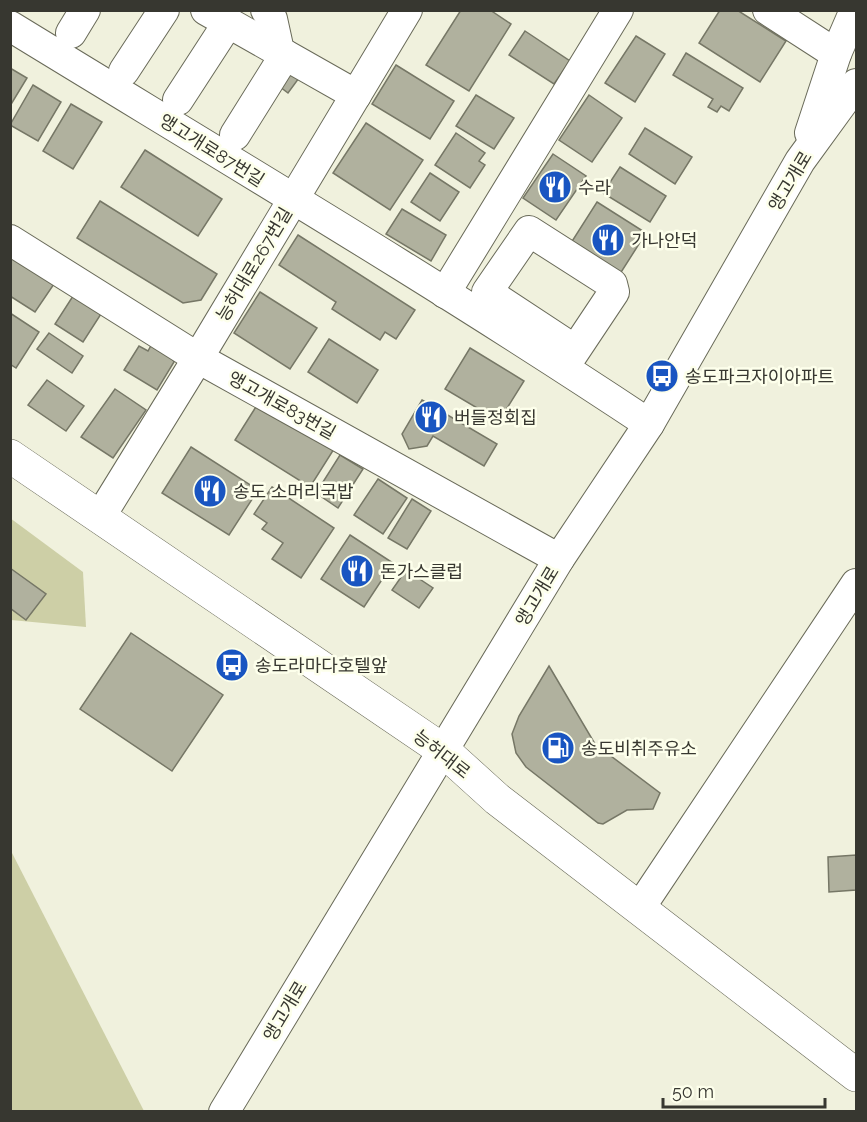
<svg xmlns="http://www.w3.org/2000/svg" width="867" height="1122" viewBox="0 0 867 1122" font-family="Raleway,'Noto Sans KR',sans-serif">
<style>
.green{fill:#cdcfa6}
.building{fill:#b0b19e;stroke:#767766;stroke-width:1.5}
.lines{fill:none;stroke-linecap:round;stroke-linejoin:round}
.minor-casing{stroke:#696a59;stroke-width:32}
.major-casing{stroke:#696a59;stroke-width:34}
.minor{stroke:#fff;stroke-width:30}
.major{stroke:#fff;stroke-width:33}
.labels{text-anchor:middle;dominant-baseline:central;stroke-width:5;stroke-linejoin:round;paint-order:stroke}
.street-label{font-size:18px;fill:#373730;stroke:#fdffeb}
.poi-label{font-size:18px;fill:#373730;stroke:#fdffeb;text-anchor:start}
</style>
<rect width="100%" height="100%" fill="#f0f1dd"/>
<!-- green -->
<g class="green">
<path d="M10,518L83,572L86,627L11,620Z"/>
<path d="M10,851H11L144,1111H11Z"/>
</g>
<!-- building -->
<g class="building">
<path d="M461,10H490L511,24L469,91L426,65Z"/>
<path d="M720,10H737L786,41L760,82L699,43Z"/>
<path d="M525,31L570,61L554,84L509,55Z"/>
<path d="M636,36L665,54L635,102L605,83Z"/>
<path d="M686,53L743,88L729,111L721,106L717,112L708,107L713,99L673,75Z"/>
<path d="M396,65L454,101L430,139L372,104Z"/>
<path d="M10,68L27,78L10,106Z"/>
<path d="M286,69L299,78L288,93L275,83Z"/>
<path d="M33,85L61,102L38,141L10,125Z"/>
<path d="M476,95L514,118L494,149L456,126Z"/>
<path d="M589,95L622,118L592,162L559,140Z"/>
<path d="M71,104L102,122L73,169L43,151Z"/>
<path d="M366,123L423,160L390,210L333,173Z"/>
<path d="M645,128L692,157L675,184L629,154Z"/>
<path d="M456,133L485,153L479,161L485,165L470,188L435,165Z"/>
<path d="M145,150L222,199L198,236L121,187Z"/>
<path d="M553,154L586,176L556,220L523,198Z"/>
<path d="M620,167L666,196L650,222L603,193Z"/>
<path d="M430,173L459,192L440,221L411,202Z"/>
<path d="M100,201L217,274L201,300L183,303L77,238Z"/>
<path d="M597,202L646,233L618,277L569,246Z"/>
<path d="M402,209L446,235L431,261L386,234Z"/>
<path d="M298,235L415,310L396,339L385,332L380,340L332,309L336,302L279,265Z"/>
<path d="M10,255L54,284L35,312L10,296Z"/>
<path d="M260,292L317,328L290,369L234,333Z"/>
<path d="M73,296L101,314L83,342L55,324Z"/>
<path d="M10,313L39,332L16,368L10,364Z"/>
<path d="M49,333L83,356L72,373L37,349Z"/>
<path d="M155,338L167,346L174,362L157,390L124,370L139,346L148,351Z"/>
<path d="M329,339L378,370L357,403L308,372Z"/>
<path d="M470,348L524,381L499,421L445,389Z"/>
<path d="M47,380L84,406L66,431L28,405Z"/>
<path d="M115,389L146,410L113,458L81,437Z"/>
<path d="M422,400L497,444L484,466L433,436L427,446L409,449L402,434Z"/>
<path d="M259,402L334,449L310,487L235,440Z"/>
<path d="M191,447L258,490L229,535L162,493Z"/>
<path d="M340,455L363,469L338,508L316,493Z"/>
<path d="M378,479L407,498L383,534L354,515Z"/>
<path d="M272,487L334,528L301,578L272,559L283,543L262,529L267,523L254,514Z"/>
<path d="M412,499L431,511L407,549L388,538Z"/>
<path d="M350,535L393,563L364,607L321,579Z"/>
<path d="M10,568L46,594L26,620L10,608Z"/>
<path d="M406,570L433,588L419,608L392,590Z"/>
<path d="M131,633L223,695L172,771L80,709Z"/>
<path d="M549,666L595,744L660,793L653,809L627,810L603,824L598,823L526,767L516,753L512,734L519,716Z"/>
<path d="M856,855V890L829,892L828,857Z"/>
</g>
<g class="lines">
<defs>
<g id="minor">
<path d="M206,10L356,95"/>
<path d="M266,10L272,19L279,51"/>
<path d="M768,10L836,54"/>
<path d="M10,26C224,157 440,285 649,424"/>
<path d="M71,33L85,10"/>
<path d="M124,71L164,10"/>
<path d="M178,100L228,23"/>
<path d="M810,133L836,54L855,10"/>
<path d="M235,135L285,55"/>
<path d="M10,240L198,358L559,559"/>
<path d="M445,293L618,10"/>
<path d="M564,367L614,292L612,284L529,231L487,292L575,350"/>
<path d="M100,517L198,358L407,10"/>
<path d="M639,909L856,584"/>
<path d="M224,1112L559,559L649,424L800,161L856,84"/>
</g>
<path id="major" d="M10,456L444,751L497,799L856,1075"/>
</defs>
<!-- minor casing -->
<use href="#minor" class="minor-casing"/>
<!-- major casing -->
<use href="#major" class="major-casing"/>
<!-- minor -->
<use href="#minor" class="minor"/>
<!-- major -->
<use href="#major" class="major"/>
</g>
<!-- icons -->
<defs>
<symbol id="restaurant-disc" viewBox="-11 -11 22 22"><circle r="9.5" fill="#1955c1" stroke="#fdffeb"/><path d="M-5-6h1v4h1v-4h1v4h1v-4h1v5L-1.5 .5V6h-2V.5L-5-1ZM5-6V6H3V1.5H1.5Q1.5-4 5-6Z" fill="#fff"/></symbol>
<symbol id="bus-disc" viewBox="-11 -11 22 22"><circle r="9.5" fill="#1955c1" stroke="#fdffeb"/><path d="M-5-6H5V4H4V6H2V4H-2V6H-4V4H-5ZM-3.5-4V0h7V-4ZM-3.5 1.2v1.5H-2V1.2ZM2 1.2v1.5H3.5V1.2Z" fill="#fff"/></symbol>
<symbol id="fuel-disc" viewBox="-11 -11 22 22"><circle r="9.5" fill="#1955c1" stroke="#fdffeb"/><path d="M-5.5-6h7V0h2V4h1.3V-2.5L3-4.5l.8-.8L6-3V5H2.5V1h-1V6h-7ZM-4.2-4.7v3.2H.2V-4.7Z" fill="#fff"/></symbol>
</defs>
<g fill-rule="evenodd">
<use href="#restaurant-disc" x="536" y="168" width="38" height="38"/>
<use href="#restaurant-disc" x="589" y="221" width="38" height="38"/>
<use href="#bus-disc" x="643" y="357" width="38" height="38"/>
<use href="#restaurant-disc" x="412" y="398" width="38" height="38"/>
<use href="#restaurant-disc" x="191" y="472" width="38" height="38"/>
<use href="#restaurant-disc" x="338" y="552" width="38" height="38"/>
<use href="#bus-disc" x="213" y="646" width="38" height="38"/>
<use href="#fuel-disc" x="539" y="729" width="38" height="38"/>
</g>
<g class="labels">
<!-- street labels -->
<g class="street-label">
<text transform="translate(212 150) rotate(32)">앵고개로87번길</text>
<text transform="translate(790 181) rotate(-59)">앵고개로</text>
<text transform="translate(254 264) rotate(-59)">능허대로267번길</text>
<text transform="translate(282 405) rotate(29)">앵고개로83번길</text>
<text transform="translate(537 596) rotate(-59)">앵고개로</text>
<text transform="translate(442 754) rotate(38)">능허대로</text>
<text transform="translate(285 1011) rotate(-59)">앵고개로</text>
</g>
<!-- poi labels -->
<g class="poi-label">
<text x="578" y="187">수라</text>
<text x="631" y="240">가나안덕</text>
<text x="685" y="376">송도파크자이아파트</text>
<text x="454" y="417">버들정회집</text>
<text x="233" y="491">송도 소머리국밥</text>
<text x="380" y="571">돈가스클럽</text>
<text x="255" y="665">송도라마다호텔앞</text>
<text x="581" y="748">송도비취주유소</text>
</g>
</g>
<!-- border -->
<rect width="867" height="1122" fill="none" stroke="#373730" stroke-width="24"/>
<!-- scale -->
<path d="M663 1098v9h162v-9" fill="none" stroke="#373730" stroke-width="3"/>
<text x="672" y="1098" font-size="18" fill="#373730" stroke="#fdffeb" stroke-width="4.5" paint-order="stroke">50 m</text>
</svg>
